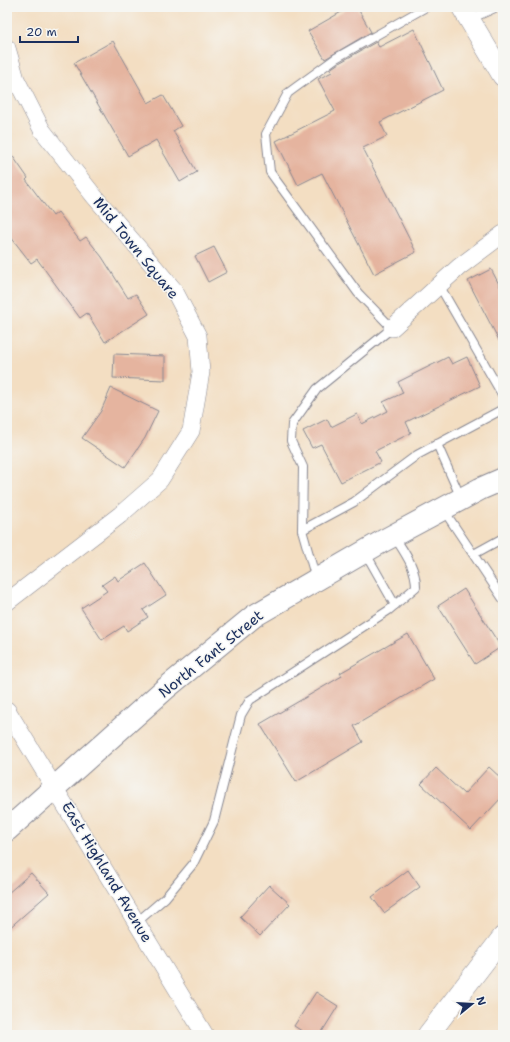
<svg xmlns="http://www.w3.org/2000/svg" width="510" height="1042" viewBox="0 0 510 1042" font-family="'Shantell Sans',sans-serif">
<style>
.building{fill:#e5b49f}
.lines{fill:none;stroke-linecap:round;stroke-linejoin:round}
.service-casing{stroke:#878690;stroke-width:10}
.minor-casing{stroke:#878690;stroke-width:18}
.tertiary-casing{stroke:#878690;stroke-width:22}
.secondary-casing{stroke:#878690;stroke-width:24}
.service{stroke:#fff;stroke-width:8}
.minor{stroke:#fff;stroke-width:17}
.tertiary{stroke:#fff;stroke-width:21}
.secondary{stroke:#fff;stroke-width:22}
.labels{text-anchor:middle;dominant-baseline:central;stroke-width:3;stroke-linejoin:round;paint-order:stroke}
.street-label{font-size:15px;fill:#1b2f5e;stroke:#f6f6f2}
</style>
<rect width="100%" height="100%" fill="#f6f6f2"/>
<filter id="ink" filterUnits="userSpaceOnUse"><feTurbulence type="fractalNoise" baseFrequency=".025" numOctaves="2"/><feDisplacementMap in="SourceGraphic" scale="8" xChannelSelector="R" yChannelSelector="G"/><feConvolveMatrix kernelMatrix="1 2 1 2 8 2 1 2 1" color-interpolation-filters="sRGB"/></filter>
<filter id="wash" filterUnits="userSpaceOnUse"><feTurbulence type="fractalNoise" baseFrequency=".012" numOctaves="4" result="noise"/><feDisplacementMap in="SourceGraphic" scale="16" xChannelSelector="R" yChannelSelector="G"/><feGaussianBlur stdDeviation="0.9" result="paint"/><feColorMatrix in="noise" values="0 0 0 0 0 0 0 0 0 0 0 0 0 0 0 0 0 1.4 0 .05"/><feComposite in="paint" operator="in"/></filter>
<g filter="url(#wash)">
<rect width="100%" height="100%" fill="#f3dec2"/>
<g id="blocks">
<!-- building -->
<g class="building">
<path d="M350,7H357L371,32L325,59L308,31Z"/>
<path d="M414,29L443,90L380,122L387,136L363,148L416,252L374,274L322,173L298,185L276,141L335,111L318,79L332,72L330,69L339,63L376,42L379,47Z"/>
<path d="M113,41L148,103L163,95L181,126L173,131L197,172L180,182L156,140L128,156L74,63Z"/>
<path d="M7,148L28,178L26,180L53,216L58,212L80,241L86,237L102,257L128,298L136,294L149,314L105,342L87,313L80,318L37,259L31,263L7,232Z"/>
<path d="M214,247L227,272L208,282L195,256Z"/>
<path d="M491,269L503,292V348L468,281Z"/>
<path d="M114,354L165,356V380L113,378Z"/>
<path d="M448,357L452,364L467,357L480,386L406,422L411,433L375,451L381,462L341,482L321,444L312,448L303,431L327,419L331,427L357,414L362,424L388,411L383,402L403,393L398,382Z"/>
<path d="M111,388L158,411L145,438L125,467L82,438L101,411Z"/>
<path d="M145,563L166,595L143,610L148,617L127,631L124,626L102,640L81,608L107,591L102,585L115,576L118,581Z"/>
<path d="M464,589L501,647L475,664L438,606Z"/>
<path d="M408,634L434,679L354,726L363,742L296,782L260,724L342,676L340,673Z"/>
<path d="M489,767L503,780V796L471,830L421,784L436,768L464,794Z"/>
<path d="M408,870L420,887L384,913L372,897Z"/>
<path d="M31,873L49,893L7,930V894Z"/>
<path d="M269,885L290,904L260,936L240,917Z"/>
<path d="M316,992L338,1006L320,1035H308L294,1026Z"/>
</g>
</g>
</g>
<g filter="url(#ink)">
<use href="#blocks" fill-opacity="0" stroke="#878690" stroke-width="1"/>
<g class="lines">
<defs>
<g id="service">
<path d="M426,7L336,58L288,93L266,134L270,172L358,293L392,328L317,389L292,424L291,441L303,467L302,530L354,502L417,455L503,409"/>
<path d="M470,19L497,7"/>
<path d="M439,285L503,396"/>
<path d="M437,444L461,498"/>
<path d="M443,509L503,599"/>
<path d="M302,530L316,579"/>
<path d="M365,552L395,605"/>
<path d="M474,554L503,538"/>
<path d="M137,922L165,898L193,864L214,821L241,715L250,700L389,610L416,587C416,567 404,552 394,536"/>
</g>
<g id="minor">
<path d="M7,48L16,79L42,130L94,196L174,290L198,336L201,372L191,431L160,480L120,515L7,602"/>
<path d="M392,328L459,267L503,234"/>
<path d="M7,710L205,1035"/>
</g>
<g id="tertiary">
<path d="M462,7L503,76"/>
<path d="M428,1035L503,937"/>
</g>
<path id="secondary" d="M7,830L165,689L254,616L383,541L480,489L503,479"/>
</defs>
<!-- service casing -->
<use href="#service" class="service-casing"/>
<!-- minor casing -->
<use href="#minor" class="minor-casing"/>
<!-- tertiary casing -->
<use href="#tertiary" class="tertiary-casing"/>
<!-- secondary casing -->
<use href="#secondary" class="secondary-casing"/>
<!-- service -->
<use href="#service" class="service"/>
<!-- minor -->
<use href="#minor" class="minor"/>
<!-- tertiary -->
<use href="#tertiary" class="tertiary"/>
<!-- secondary -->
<use href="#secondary" class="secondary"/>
</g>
</g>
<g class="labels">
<!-- street labels -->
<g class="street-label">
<text transform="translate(136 248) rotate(51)">Mid Town Square</text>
<text transform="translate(211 654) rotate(-39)">North Fant Street</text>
<text transform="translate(107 872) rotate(59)">East Highland Avenue</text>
</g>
</g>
<!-- margin -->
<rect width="510" height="1042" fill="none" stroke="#f6f6f2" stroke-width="24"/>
<!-- north arrow -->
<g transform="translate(472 1004) rotate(72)" stroke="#f6f6f2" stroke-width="3" paint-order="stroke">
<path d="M0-3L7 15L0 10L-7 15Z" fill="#1b2f5e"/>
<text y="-6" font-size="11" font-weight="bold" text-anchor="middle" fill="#1b2f5e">N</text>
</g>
<!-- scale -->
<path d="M20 36v6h58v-6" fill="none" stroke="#1b2f5e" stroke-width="2"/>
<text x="26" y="36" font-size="12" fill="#1b2f5e" stroke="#f6f6f2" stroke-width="3" paint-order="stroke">20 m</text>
</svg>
